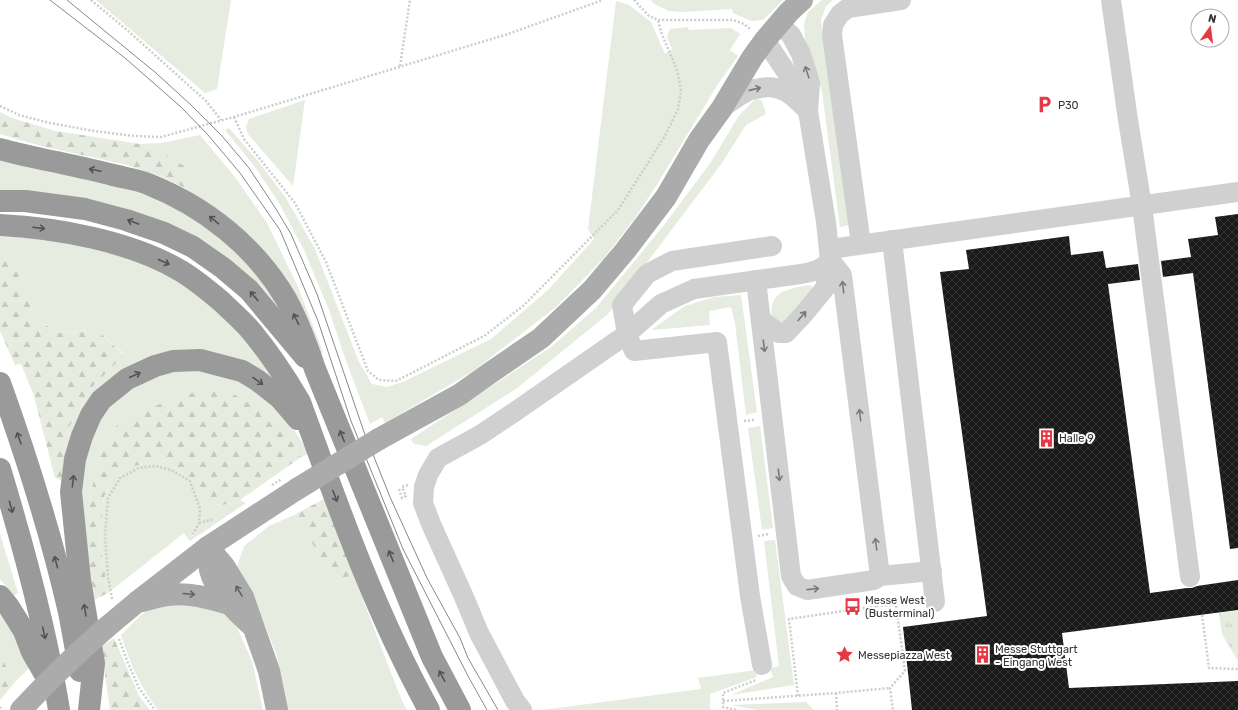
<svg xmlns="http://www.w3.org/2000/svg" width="1238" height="710" viewBox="0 0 1238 710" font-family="Rubik,sans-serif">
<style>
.grass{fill:#e6ecdf}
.forest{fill:url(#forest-firs)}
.park{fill:url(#park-tufts)}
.building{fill:url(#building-cross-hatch)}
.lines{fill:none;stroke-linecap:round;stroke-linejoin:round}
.path{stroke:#cdcdcd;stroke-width:2.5;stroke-dasharray:2 2;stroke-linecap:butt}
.minor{stroke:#d0d0d0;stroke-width:20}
.major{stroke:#ababab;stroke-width:22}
.highway{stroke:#9a9a9a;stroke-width:22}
.tram{stroke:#888;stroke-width:1}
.path-bridge{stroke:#cdcdcd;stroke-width:2.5;stroke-dasharray:2 2;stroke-linecap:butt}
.major-bridge{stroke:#ababab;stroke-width:22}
.oneway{stroke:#7a7a7a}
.oneway2{stroke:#525252}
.oneway3{stroke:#636363}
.labels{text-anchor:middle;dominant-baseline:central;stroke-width:4;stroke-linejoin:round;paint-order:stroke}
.poi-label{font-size:11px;fill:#333;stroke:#fff;text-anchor:start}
</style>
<defs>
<pattern id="forest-firs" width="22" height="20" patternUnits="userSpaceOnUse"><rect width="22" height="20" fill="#e6ecdf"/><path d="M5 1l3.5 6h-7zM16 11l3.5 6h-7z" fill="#c6cbc0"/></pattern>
<pattern id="park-tufts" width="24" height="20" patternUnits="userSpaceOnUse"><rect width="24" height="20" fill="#e6ecdf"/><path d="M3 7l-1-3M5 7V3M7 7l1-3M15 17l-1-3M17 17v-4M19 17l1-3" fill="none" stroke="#c6cbc0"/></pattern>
<pattern id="building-cross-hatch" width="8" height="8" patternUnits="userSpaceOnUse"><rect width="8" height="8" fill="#1a1a1a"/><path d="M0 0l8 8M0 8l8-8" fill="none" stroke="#333"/></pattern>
</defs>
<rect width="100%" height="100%" fill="#fff"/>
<!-- grass -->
<g class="grass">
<path d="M96,0H231L217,89L205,93Z"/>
<path d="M651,0H783L763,20L751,21L733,13L732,9L682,12L669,11L654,4Z"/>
<path d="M822,0H833L826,6L821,20L850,225L840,227L822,92L813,62L805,39L804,24L808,12Z"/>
<path d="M616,1L629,5L651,22L665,54L672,49L667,37L670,29L688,27L689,30L731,28L740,34L730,50L738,56L718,84L656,186L635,218L604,258L556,307L473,371L385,423L382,417L370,424L346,361L329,310L304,250L279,203L255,167L225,130L229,128L258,161L286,198L315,249L359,362L372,384L387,387L405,381L491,339L548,290L594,239L588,229Z"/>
<path d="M756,98L762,101L766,114L746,125L722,163L608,314L516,389L426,446L414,444L411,439L551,347L596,308L664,225L711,162L738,117Z"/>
<path d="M305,100L293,186L248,134L246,127L249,119Z"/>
<path d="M200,135L235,177L267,223L298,287L323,352L321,354L238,227L185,188L186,168L161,152L140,144L162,143Z"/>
<path d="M0,157L48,172L88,179L127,188L168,204L225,238L278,300L283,318L227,262L0,191Z"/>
<path d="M0,236L62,240L127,253L166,270L244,332L280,383L236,361L130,368L68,453L62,440L90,389L124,354L98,331L60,333L35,319L19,274L0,249Z"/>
<path d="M809,285L815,288L784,329L772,319C768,291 787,289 809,285Z"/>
<path d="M741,295L757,412L746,415L735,323L731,307L709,311L710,325L651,330L685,306L714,297Z"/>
<path d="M199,368L242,378L276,400L309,454L301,457L289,437L115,427L99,456L81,540L77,490L100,412L128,385L163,370Z"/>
<path d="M760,426L773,528L762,530L748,428Z"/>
<path d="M162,460L189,477L206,500L220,506L240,500L246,503L190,541L184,533L108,593L100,542L104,496L125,468Z"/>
<path d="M294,515L338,583L353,573L386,660L402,701L407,710H287L277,656L257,604L237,567L244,546L269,526Z"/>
<path d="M0,534L18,593L14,596L0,579Z"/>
<path d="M775,540L794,685L731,695L773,677L770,668L779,666L764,541Z"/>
<path d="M0,602L30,667L15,682L0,655Z"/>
<path d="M173,602L219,611L235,623L252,661L263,710H158C140,687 130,663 121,635L143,613Z"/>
<path d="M756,670L757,677L710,694V709L714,710H542L701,689L698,678Z"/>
<path d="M806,702L814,710H759L731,705Z"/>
</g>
<!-- forest -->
<g class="forest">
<path d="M0,112L12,118L56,131L140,144L161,152L187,168L185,188L162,177L127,165L41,146L0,134Z"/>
<path d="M0,249L19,274L35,319L60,333L98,331L124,355L90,389L62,440L68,453L63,481L55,478L34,396L21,364L15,365L0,331Z"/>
<path d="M200,390L235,395L265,413L289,437L301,457L240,500L220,506L206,500L189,477L162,460L125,468L104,496L100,542L108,593L90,602L81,540L99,456L115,427L149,408Z"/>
<path d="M324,499L353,573L338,583L294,515Z"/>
<path d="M114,638L139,696L150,710H110L101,647Z"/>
<path d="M0,655L15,682L0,700Z"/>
</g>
<!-- park -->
<path class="park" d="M1238,611V661L1222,634L1219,613Z"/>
<!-- building -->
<g class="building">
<path d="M1238,214V548L1230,549L1193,273L1163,277L1161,261L1191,257L1188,239L1218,235L1215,217Z"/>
<path d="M1069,236L1071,255L1103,251L1106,268L1138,264L1140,280L1108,284L1150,593L1187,588H1192L1197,586L1238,580V610L1062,633L1069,688L1238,681V710H912L903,627L987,616L940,272L969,269L966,250Z"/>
</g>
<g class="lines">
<!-- path -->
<g class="path">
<path d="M91,0L127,30L206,101L221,120"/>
<path d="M634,0L649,16L658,20H733L744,24L750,29"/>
<path d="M400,66L410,0"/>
<path d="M0,106L19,115L50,123L94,131L135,136L161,137L234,117L508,34L603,0"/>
<path d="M234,117L244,139L295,203L326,262L368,371L379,380L396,381L484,336L523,306L618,210L665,136L678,109L681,90L677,70L661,32L658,20"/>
<path d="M744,421L755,420"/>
<path d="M399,489L402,498L406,496L402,487L408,485"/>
<path d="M199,523L214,519"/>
<path d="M758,536L769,534"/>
<path d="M876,597L878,606L896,605L905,671L890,688L893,710"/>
<path d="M112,599L108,577L105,536L108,498L120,478L139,468L155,466L171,470L190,481L200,509L199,523L193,534"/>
<path d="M1202,615L1209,668L1238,669"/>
<path d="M119,639L128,663L139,688L155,710"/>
<path d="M836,693L837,710"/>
<path d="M798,696L789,619L878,606"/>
<path d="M723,701L836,693L890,688"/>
<path d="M0,708L1,707"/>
<path d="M736,710L723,707V693L756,680"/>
</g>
<!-- minor -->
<g class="minor">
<path d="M1111,0L1128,120L1142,206L1190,577"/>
<path d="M765,40L793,82L804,104"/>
<path d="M722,108C729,103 743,93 751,90C753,89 757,89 760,88C782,84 793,96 808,111"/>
<path d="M892,240L935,602"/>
<path d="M861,244L832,35L833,25L840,14L848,8L901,0"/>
<path d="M830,249L1238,192"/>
<path d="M756,280L791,576L797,586L807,590L874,580L880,576L842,275L830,260L826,222L808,111L810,83L801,54L791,35L779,24"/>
<path d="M761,320L779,333H786L803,315L826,287V266"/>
<path d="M880,576L932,571"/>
<path d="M762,665L750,596L717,342L634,351L627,334L622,305L647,274L672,261L772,246"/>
<path d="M522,710L515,701L479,633L464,597L431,524L423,503L424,487L428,475L438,458L480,435L516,411L627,334L661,304L694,289L801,274C812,272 823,270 830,260"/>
</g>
<!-- major -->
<g class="major">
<path d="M379,439L459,395L490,373L541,338L592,290L625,251L666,197L699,140L722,108L752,58L765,40L789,12L802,0"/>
<path d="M208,547L224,566L243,597L269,671L277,710"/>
<path d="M208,548C209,555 209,563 210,570C216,593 234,609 251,625"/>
<path d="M142,601C150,599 159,596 167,595C189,592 209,598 229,604"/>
<path d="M137,602L208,547L297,489"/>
</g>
<!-- highway -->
<g class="highway">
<path d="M0,149C37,159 75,165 113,175C124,178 137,179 148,184C204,206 255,246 286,299C298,321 307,345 315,369L432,657L460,710"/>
<path d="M0,201H25L85,209L126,220L164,233L193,247L223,268L249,290L305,357"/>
<path d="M0,225C57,228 131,241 181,271C196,280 209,291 222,302C232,312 243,321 252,332C270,354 286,378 300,402C338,507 375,612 429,710"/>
<path d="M0,383C27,458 51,534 69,612C73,632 76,652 80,671"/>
<path d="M0,469C24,548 46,628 59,710"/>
<path d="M0,596L9,607L24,631L32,652L47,678"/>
<path d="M89,710L94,663L80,580L71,492L75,459L82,436L91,415L101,400L127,379L155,366L173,361L200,360L242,371L257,380L280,398L298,419"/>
</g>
<!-- tram -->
<g class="tram">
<path d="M50,0L125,58L181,107L208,135L240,173L280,230L318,321L351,421L403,549L468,676L487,710"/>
<path d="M67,0L156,73L191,105L222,136L249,168L276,209L291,234L317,294L364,432L390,497L427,578L460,638L468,658L498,710"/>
</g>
<!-- path-bridge -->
<path class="path-bridge" d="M272,485L282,479"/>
<!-- major-bridge -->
<g class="major-bridge">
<path d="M297,489L379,439"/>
<path d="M21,710C57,671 96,635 137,602"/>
</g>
</g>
<!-- one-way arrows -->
<defs><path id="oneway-shaft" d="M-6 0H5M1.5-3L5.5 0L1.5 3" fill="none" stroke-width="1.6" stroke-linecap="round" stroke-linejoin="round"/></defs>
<g class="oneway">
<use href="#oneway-shaft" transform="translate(807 72) rotate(-108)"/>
<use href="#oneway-shaft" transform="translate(755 89) rotate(-13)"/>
<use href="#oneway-shaft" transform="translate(843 287) rotate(-97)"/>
<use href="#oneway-shaft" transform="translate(802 316) rotate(-49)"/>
<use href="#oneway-shaft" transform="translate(764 346) rotate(83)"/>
<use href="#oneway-shaft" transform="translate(860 415) rotate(-97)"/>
<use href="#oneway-shaft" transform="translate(779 475) rotate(83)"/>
<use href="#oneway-shaft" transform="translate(876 544) rotate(-97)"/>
<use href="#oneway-shaft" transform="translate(813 589) rotate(-6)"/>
</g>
<g class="oneway2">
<use href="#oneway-shaft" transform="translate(95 170) rotate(-168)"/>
<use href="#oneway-shaft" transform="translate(214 220) rotate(-141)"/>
<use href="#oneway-shaft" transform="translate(133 222) rotate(-160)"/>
<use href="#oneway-shaft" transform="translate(39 228) rotate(7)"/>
<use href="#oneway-shaft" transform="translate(164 262) rotate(24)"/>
<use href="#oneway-shaft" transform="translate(254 296) rotate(-130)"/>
<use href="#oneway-shaft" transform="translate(296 319) rotate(-116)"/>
<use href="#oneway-shaft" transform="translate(135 375) rotate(-25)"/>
<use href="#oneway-shaft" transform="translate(258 381) rotate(35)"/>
<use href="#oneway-shaft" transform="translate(342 436) rotate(-112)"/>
<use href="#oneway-shaft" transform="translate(19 438) rotate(-109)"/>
<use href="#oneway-shaft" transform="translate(73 481) rotate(-83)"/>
<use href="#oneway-shaft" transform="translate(335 496) rotate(69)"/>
<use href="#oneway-shaft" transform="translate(11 507) rotate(74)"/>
<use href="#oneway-shaft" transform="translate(391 556) rotate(-112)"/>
<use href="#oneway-shaft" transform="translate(56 562) rotate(-105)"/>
<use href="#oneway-shaft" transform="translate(85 610) rotate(-99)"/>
<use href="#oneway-shaft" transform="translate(44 633) rotate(77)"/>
<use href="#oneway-shaft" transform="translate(442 676) rotate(-118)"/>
</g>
<g class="oneway3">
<use href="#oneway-shaft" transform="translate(239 591) rotate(-121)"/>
<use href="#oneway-shaft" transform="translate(189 594) rotate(5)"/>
</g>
<!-- icons -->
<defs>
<symbol id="parking-bare" viewBox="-9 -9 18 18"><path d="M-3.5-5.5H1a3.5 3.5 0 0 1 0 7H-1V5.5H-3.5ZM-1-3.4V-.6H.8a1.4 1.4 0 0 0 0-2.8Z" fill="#e63946" stroke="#fff" stroke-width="2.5" paint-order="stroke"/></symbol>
<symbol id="building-bare" viewBox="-9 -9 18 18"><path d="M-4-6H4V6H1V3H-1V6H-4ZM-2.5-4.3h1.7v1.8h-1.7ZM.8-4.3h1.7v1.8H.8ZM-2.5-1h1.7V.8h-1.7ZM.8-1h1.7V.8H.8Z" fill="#e63946" stroke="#fff" stroke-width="2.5" paint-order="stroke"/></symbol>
<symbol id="bus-bare" viewBox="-9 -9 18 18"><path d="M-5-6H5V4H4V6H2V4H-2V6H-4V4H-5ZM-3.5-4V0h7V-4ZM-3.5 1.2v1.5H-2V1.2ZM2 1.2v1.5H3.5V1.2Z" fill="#e63946" stroke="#fff" stroke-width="2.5" paint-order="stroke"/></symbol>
<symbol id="sight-bare" viewBox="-9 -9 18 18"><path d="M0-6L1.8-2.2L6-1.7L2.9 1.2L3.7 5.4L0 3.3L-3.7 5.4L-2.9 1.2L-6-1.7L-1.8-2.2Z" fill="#e63946" stroke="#fff" stroke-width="2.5" paint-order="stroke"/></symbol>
</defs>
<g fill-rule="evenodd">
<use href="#parking-bare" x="1032" y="92" width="25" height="25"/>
<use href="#building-bare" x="1034" y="426" width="25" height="25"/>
<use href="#bus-bare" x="840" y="594" width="25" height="25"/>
<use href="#sight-bare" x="832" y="642" width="25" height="25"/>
<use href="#building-bare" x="970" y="642" width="25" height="25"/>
</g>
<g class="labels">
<!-- poi labels -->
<g class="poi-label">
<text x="1058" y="105">P30</text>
<text x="1059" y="438">Halle 9</text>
<text x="865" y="600">Messe West<tspan x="865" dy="13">(Busterminal)</tspan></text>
<text x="995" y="649">Messe Stuttgart<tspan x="995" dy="13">- Eingang West</tspan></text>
<text x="858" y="655">Messepiazza West</text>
</g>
</g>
<!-- north arrow -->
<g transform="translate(1210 28) rotate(14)"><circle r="19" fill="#ffffff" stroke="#adadad"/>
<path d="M0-3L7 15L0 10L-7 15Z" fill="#e63946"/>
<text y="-6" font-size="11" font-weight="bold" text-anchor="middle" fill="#333333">N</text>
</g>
</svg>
